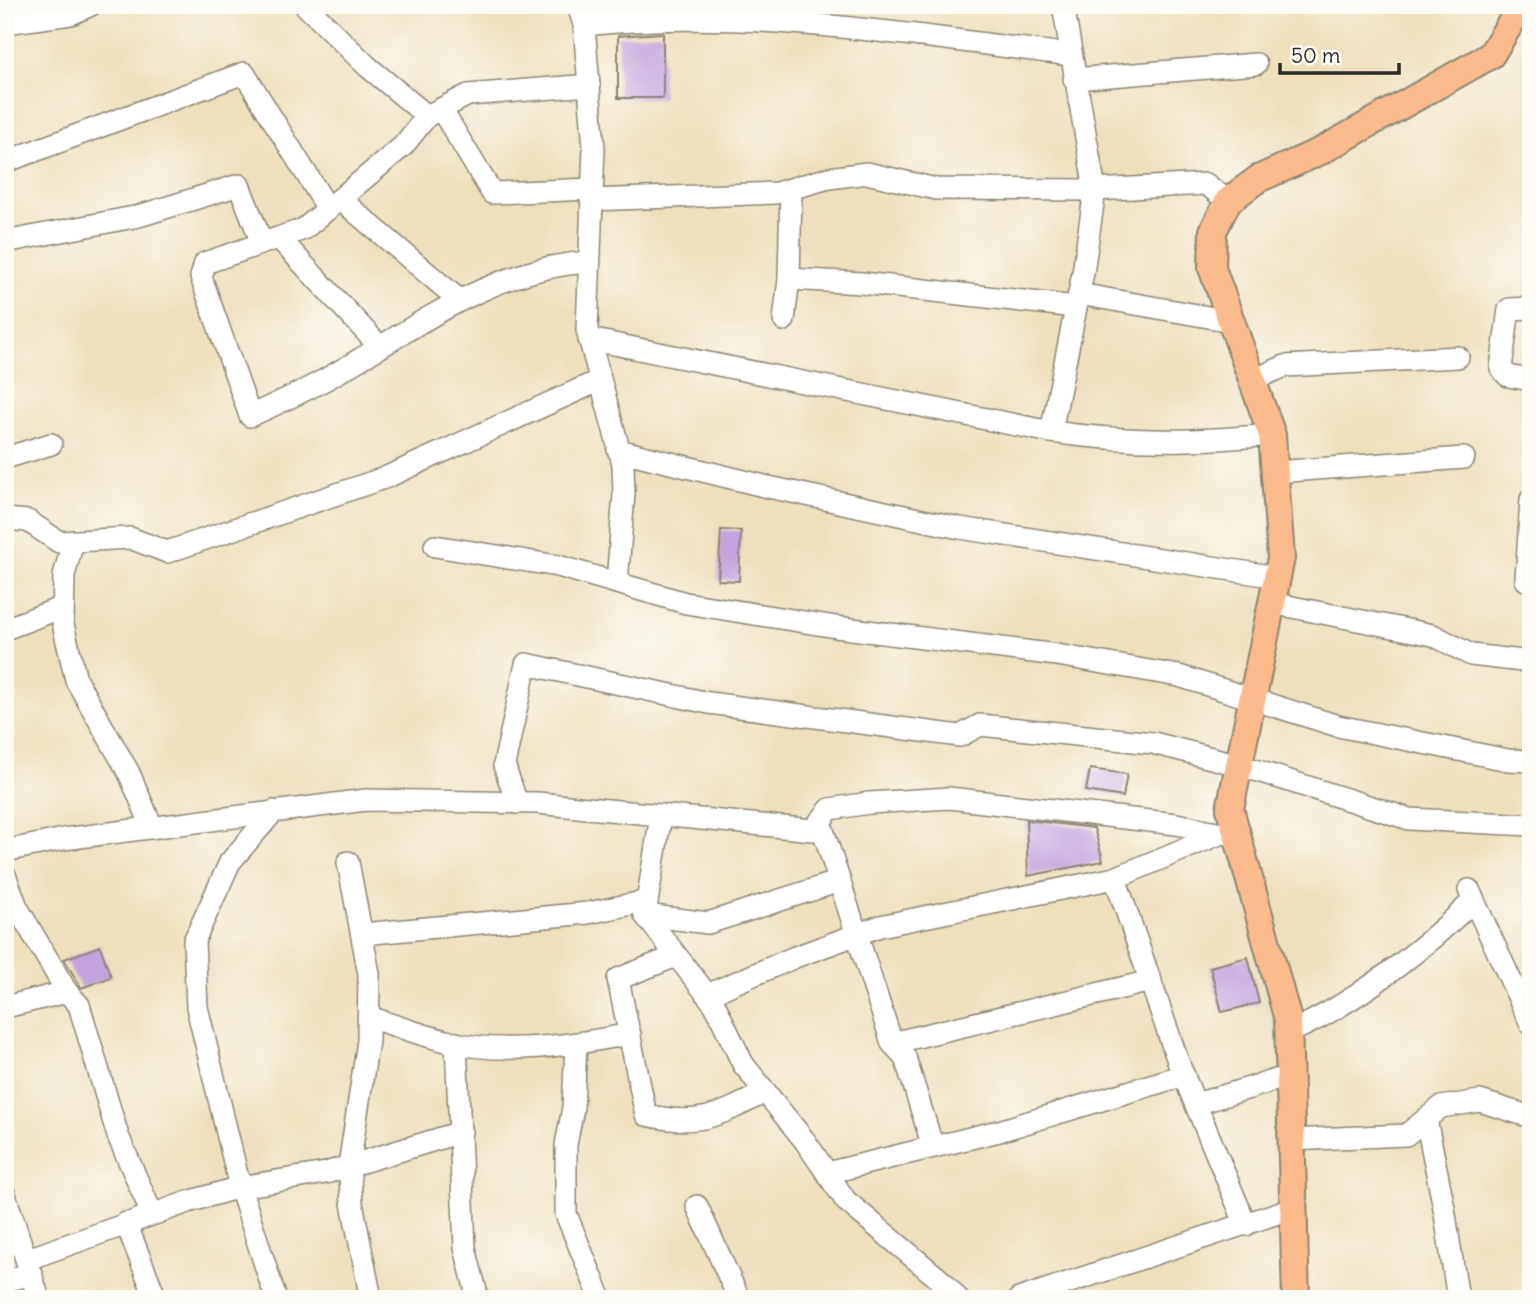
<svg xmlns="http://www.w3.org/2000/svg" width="1536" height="1304" viewBox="0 0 1536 1304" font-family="Delius,sans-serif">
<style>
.building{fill:#c2a3dd}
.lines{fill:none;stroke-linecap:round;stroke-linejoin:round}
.minor-casing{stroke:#8c8574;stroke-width:24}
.major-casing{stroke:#8c8574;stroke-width:30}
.minor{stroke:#fff;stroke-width:21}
.major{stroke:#fbbb8c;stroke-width:26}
</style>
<rect width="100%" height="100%" fill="#fdfcf7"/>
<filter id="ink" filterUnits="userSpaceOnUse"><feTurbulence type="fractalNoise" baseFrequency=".0143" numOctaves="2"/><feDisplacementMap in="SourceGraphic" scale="14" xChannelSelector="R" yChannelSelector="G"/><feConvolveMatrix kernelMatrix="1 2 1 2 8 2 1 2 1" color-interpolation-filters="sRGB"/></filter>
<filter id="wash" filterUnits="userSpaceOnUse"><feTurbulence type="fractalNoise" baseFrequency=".00686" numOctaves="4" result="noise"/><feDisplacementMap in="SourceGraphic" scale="28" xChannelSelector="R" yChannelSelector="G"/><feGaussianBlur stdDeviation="1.57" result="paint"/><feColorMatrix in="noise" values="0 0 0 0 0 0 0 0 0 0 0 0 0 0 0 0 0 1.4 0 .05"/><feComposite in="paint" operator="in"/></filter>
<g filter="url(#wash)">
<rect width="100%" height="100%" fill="#eedfbd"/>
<g id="blocks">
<!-- building -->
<g class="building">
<path d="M663,33V98H618V36Z"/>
<path d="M721,530L741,531L739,581L718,580Z"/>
<path d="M1090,769L1127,774L1123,797L1086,791Z"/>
<path d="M1026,820L1094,828L1103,861L1028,876Z"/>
<path d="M100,946L111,977L81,988L64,959Z"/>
<path d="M1248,957L1259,1003L1222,1012L1210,967Z"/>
</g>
</g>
</g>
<g filter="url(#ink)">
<use href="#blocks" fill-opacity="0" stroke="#8c8574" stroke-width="2"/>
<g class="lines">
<defs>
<g id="minor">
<path d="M305,5L367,66L427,116L468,95L589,85"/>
<path d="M578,5L584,25L594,148L587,330L623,464L624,494L617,583"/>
<path d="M5,23L71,14L91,5"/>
<path d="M584,25C746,7 910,35 1071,55"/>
<path d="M1074,79L1256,64"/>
<path d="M441,109L492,193L592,189"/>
<path d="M427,116L403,146L304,229L205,263L201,277L250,416C276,404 303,392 328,378C412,331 488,268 589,262"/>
<path d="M5,162L244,73L328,209"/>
<path d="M340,199L459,300"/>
<path d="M591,200L776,193L829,178L867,173L936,189L1095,190L1206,184L1228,201"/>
<path d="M279,238L380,347"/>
<path d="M5,242L139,216L239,185L262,243"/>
<path d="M789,279L862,283L1076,307"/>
<path d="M1079,294L1231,321"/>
<path d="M1531,308L1509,309L1501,368L1508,376L1531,380"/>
<path d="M784,320L789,279L791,189"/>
<path d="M589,339L1051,432C1132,443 1192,442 1272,435"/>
<path d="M1253,380L1285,366L1458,357"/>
<path d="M1051,432L1083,273L1095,190L1063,5"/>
<path d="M618,450L764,486L960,528L1277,577"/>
<path d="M5,458L51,444"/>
<path d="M1275,472L1464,458"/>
<path d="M5,519L28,521L59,542L130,538L167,552L387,477L598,381"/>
<path d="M73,541L64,576L63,624L76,680L129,773L152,827"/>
<path d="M435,546L558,566L686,603L836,627L1057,655L1179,676L1338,726L1508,760L1531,761"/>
<path d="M1526,580L1531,499"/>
<path d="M1272,603L1433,635L1471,655L1531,662"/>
<path d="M5,629L63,607"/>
<path d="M517,803L504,765L526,664L709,703L960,736L980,725L1153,743L1239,765L1409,819L1531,825"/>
<path d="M274,811L230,862L194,941L197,1007L240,1187L276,1299"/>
<path d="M661,815L645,915L715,1005L743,1064L805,1141L846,1201L944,1283L958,1299"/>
<path d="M820,821L892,1043L905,1057L933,1147"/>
<path d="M5,851L64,839L366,800L537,803L813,830L830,809L869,803L949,798L1176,824L1238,836"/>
<path d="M348,862L369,974L368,1041L349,1166L352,1203L371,1299"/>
<path d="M5,875L17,907L67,992L5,1007"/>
<path d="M1115,878L1180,1067L1246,1225"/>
<path d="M1469,890L1531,1024"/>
<path d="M645,915L708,923L840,881"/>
<path d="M362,934L588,913L647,901"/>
<path d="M676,956L618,979L646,1115C699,1127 719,1116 765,1092"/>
<path d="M67,992L79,1005L118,1136L152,1214"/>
<path d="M707,995L795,957L880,926L1115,878L1222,833"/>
<path d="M369,1017C394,1025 420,1035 446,1041C503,1056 573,1045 630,1034"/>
<path d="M1288,1033C1356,1003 1420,952 1474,900"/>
<path d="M456,1043L465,1248L478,1299"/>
<path d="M892,1043L1151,981"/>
<path d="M576,1045L573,1108L566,1145V1214L601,1299"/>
<path d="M1196,1104L1289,1076"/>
<path d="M1426,1119L1444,1208L1458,1299"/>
<path d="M1291,1140L1406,1135L1441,1107L1480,1101L1531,1117"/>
<path d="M827,1173L999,1131L1184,1075"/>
<path d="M5,1195L39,1299"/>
<path d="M697,1206L739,1299"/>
<path d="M126,1223L156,1299"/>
<path d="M28,1259L188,1202L240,1187L326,1173L461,1132"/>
<path d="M5,1281L32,1274"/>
<path d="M1019,1299L1293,1208"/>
</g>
<path id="major" d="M1296,1299L1288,1020L1230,809L1281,558L1272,435L1212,268L1213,231L1228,201L1258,179L1321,151L1491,55L1518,11L1517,5"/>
</defs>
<!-- minor casing -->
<use href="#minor" class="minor-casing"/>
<!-- major casing -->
<use href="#major" class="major-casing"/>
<!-- minor -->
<use href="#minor" class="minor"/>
<!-- major -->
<use href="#major" class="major"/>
</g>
</g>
<!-- margin -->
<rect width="1536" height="1304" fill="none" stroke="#fdfcf7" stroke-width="28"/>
<!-- scale -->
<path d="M1280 63v10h119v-10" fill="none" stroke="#2b2b2b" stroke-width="3.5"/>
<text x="1291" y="63" font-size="21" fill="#2b2b2b" stroke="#fdfcf7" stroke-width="5" paint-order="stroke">50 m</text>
</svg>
